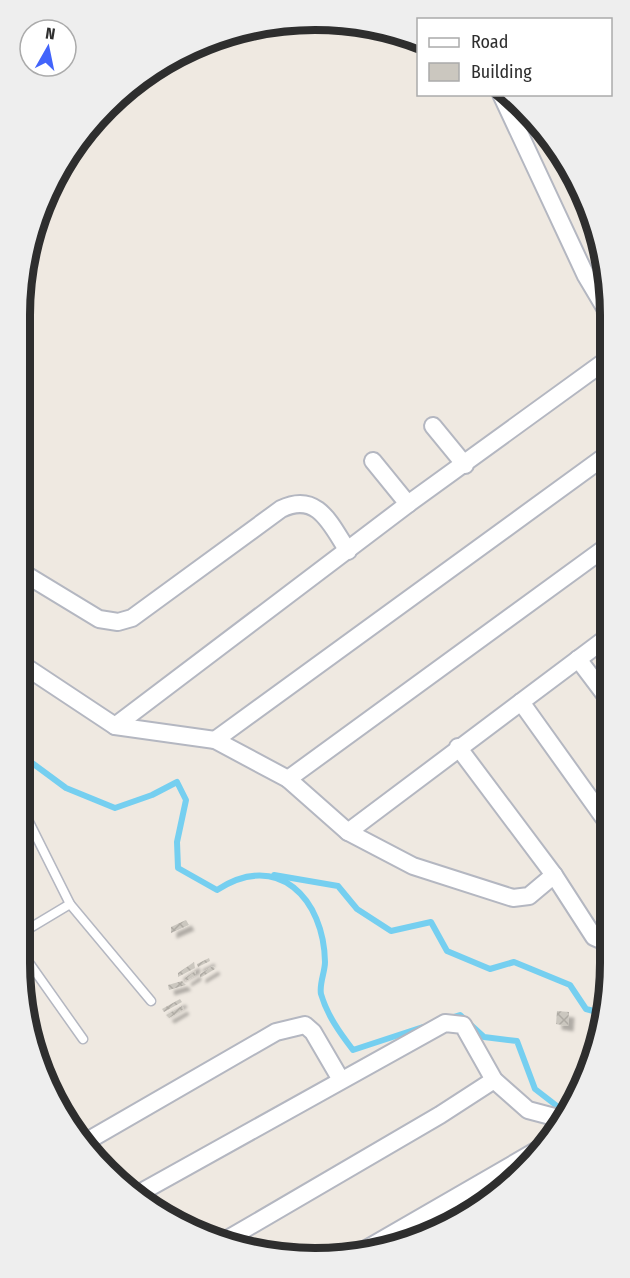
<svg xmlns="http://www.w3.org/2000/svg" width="630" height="1278" viewBox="0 0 630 1278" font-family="'Fira Sans Condensed',sans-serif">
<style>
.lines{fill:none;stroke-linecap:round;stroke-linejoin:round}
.stream{stroke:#75cff0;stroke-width:6}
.building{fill:url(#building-cross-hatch);filter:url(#shadow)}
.lane-casing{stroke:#b4b7c1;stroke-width:11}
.street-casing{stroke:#b4b7c1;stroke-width:20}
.lane{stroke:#fff;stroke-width:8}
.street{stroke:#fff;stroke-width:16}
.rim{fill:none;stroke:#2e2e2e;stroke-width:8}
</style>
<defs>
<pattern id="building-cross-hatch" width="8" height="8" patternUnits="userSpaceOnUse" patternTransform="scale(1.5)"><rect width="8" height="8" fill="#cbc7bf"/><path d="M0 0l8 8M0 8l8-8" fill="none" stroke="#afaba4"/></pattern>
<filter id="shadow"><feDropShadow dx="5.5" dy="5.5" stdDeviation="1.5" flood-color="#0004"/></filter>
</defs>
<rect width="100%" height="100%" fill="#efe9e1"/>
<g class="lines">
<!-- stream -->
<g class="stream">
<path d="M20,754L66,788L115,808L152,795L177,782L186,800L177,842L178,868L217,890C278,850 324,899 325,962C325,972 319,984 321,994C327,1015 340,1033 353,1050L423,1027"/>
<path d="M274,875L338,886L357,909L391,931L431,922L447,951L490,969L514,962L570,985L586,1009L601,1013"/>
<path d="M450,1018L460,1015L484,1037L517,1041L535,1089L566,1113"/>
</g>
</g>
<!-- building -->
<g class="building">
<path d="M186,920L189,925L171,933V927Z"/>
<path d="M209,958L210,961L198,967L197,964Z"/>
<path d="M194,962L195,968L178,977V973Z"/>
<path d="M213,966L215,969L200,978V974Z"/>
<path d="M195,971L196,975L186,981L185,978Z"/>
<path d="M182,981L186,985L169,990L168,985Z"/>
<path d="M180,999L182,1002L164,1012L162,1009Z"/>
<path d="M182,1006L184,1009L169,1018L166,1015Z"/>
<path d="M557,1011L569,1012L568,1026L556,1024Z"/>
</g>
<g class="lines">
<defs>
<g id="lane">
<path d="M20,804L70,904L151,1001"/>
<path d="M20,934L70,904"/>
<path d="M20,950L83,1039"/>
</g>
<g id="street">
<path d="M501,94L586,276L608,313"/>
<path d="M433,426L465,465"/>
<path d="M373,461L408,504"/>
<path d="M20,571L99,619L118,622L132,618L281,509C318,491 331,525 348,551"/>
<path d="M578,659L609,700"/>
<path d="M20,663L115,726L215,740L288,779L348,832L413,866L513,898L529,896L554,875"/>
<path d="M521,702L609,825"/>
<path d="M115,726L408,504L608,359"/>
<path d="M215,740L608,454"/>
<path d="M458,747L554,875L594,937L610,944"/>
<path d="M288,779L609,545"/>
<path d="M348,832L609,636"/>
<path d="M82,1144L276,1032L305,1025L313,1032L341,1080"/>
<path d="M136,1195L445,1023L463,1025L494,1080L528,1110L562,1119"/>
<path d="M226,1240L440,1115L494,1080"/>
<path d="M356,1255L541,1148"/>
</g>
</defs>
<!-- lane casing -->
<use href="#lane" class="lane-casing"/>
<!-- street casing -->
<use href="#street" class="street-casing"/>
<!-- lane -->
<use href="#lane" class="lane"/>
<!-- street -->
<use href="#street" class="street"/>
</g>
<!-- crop -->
<path d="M0 0H630V1278H0ZM315 30H315A285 285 0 0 1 600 315V963A285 285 0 0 1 315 1248H315A285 285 0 0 1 30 963V315A285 285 0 0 1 315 30Z" fill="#eee" fill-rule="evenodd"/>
<path class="rim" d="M315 30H315A285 285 0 0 1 600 315V963A285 285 0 0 1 315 1248H315A285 285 0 0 1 30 963V315A285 285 0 0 1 315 30Z"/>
<!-- legend -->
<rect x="417" y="18" width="195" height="78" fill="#ffffff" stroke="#ababab" stroke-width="1.5"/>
<rect x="429" y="38" width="30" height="9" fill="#ffffff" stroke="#ababab" stroke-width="1.5"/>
<text x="471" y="48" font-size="18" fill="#2e2e2e">Road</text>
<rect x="429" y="63" width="30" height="18" fill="#cbc7bf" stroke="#ababab" stroke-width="1.5"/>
<text x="471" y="78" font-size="18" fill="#2e2e2e">Building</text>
<!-- north arrow -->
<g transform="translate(48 48) rotate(9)"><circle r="28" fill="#ffffff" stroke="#ababab" stroke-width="1.5"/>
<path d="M0-4.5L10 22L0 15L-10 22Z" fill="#4264fb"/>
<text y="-9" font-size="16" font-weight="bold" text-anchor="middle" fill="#2e2e2e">N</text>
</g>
</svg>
